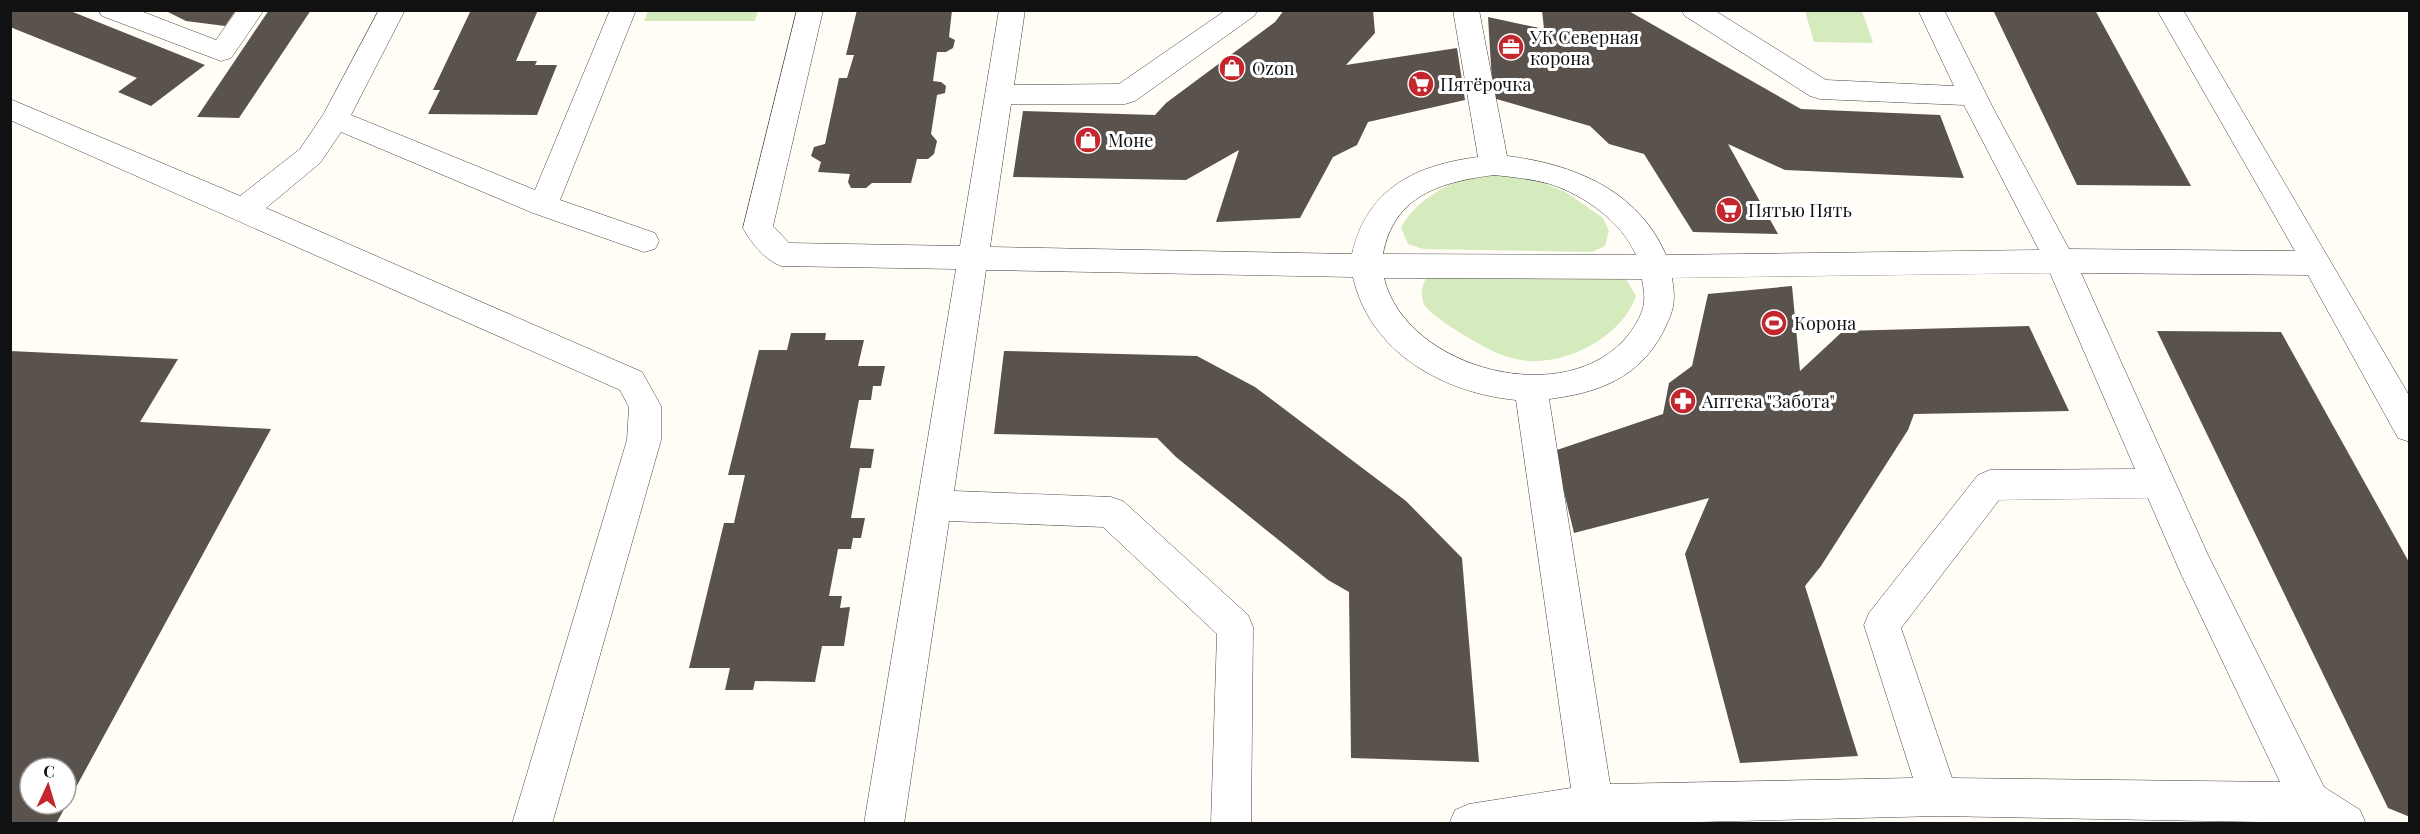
<svg xmlns="http://www.w3.org/2000/svg" width="2420" height="834" viewBox="0 0 2420 834" font-family="'Playfair Display',serif">
<style>
.green{fill:#d5ebbd}
.building{fill:#5a524d;fill-rule:evenodd}
.lines{fill:none;stroke-linecap:round;stroke-linejoin:round}
.minor-casing{stroke:#444;stroke-width:1}
.minor{fill:#fff;fill-rule:evenodd}
.labels{text-anchor:middle;dominant-baseline:central;stroke-width:6;stroke-linejoin:round;paint-order:stroke}
.poi-label{font-size:18px;fill:#111;stroke:#fff;text-anchor:start}
</style>
<rect width="100%" height="100%" fill="#fffdf5"/>
<!-- green -->
<g class="green">
<path d="M648,11V10L758,11L755,21H644Z"/>
<path d="M1805,11H1862L1873,43L1814,42Z"/>
<path d="M1469,174L1526,175L1567,193L1603,218L1609,231L1605,246L1592,252L1423,249L1408,244L1401,228C1414,201 1444,188 1469,174Z"/>
<path d="M1426,278L1626,279L1636,296C1623,334 1575,360 1537,361C1528,362 1514,359 1505,356C1489,351 1431,318 1424,304C1420,294 1422,287 1426,278Z"/>
</g>
<!-- building -->
<g class="building">
<path d="M10,10H68L205,65L151,106L118,92L137,78L10,27Z"/>
<path d="M164,10H236L225,26L186,21Z"/>
<path d="M269,10H311L239,118L197,117Z"/>
<path d="M471,10H538L516,61H537L535,65H557L537,115L428,114L440,90H433Z"/>
<path d="M857,10H952L949,37L955,40L953,48L946,52H937L933,81L941,82L946,86L945,93L937,95L931,134L937,141L934,154L928,159H917L911,183H872L866,188H851L848,182L850,174L818,172L821,162L811,156L814,147L825,144L839,78H847L854,55H846Z"/>
<path d="M1284,10H1373L1375,33L1346,65L1457,48L1465,100L1368,122L1357,145L1333,157L1300,218L1216,222L1239,150L1186,180L1013,177L1023,111L1155,115L1166,103L1275,22Z"/>
<path d="M1542,10H1627L1801,109L1940,115L1964,178L1785,170L1728,144L1778,234L1693,232L1644,154L1609,144L1590,126L1493,98L1488,17L1544,29Z"/>
<path d="M1993,10H2095L2191,186L2077,185Z"/>
<path d="M1792,286L1800,371L1843,331L2029,326L2069,411L1914,414L1908,430L1821,566L1805,586L1858,756L1740,763L1685,554L1709,498L1574,533L1554,451L1663,414L1669,383L1692,366L1708,294Z"/>
<path d="M2157,331L2281,332L2410,564V817L2388,808Z"/>
<path d="M791,333H826L825,340H864L858,366H885L881,386H873L871,400H859L850,448L874,449L871,468H860L851,518H865L861,538H853L851,549H838L829,596H842L840,608L850,607L844,646H822L815,682L755,681L753,690H725L730,668H689L724,523H734L745,475H728L759,350H787Z"/>
<path d="M10,351L178,359L140,422L271,429L56,824H10ZM30,768H66V804H30Z"/>
<path d="M1004,351L1197,356L1255,387L1406,501L1462,558L1479,762L1351,758L1349,592L1328,580L1176,457L1157,438L994,434Z"/>
</g>
<g class="lines">
<defs>
<g id="minor">
<path d="M98,10H138L216,40L237,10H264L231,58L221,61L102,16Z"/>
<path d="M379,10H405L351,115L535,190L610,10H636L560,200L655,233L659,241L655,249L644,252L533,213L341,132L320,163L266,208L642,372L661,406V440L552,824H512L627,440L629,407L620,390L10,120V99L240,196L300,149L323,115Z"/>
<path d="M797,10H823L773,226L789,243L960,246L999,10H1025L1014,85L1119,84L1226,10H1258L1254,16L1135,101L1125,104H1011L990,247L1352,254C1367,188 1416,165 1478,157L1453,10H1479L1507,156C1573,164 1638,190 1666,255L2039,250L1964,105L1820,99L1810,96L1685,16L1681,10H1714L1826,80L1954,86L1918,10H1944L1993,108L2069,249L2295,251L2157,10H2183L2410,397V442L2398,438L2308,275L2081,273L2208,555L2324,787L2360,810L2366,824L1939,816L1616,824H1449L1455,810L1469,804L1571,788L1516,400C1444,393 1370,353 1353,277L986,270L954,491L1111,497L1123,501L1248,615L1253,627L1251,824H1211L1217,634L1103,527L949,521L904,824H864L956,269L781,266C765,260 751,243 743,228ZM1494,175C1513,177 1532,179 1550,184C1584,195 1622,222 1636,255L1383,254C1394,195 1441,182 1494,175ZM2050,273L2135,469L1990,470L1978,475L1869,613L1864,625L1913,778L1610,784L1549,399C1598,393 1639,378 1663,332C1674,310 1676,302 1672,278ZM1384,278L1642,279C1643,286 1645,294 1644,301C1644,312 1635,326 1629,334C1569,412 1406,370 1384,278ZM2148,498L2181,574L2280,782L1952,778L1901,628L1999,500Z"/>
</g>
</defs>
<!-- minor casing -->
<use href="#minor" class="minor-casing"/>
<!-- minor -->
<use href="#minor" class="minor"/>
</g>
<!-- icons -->
<defs>
<symbol id="office-disc" viewBox="-11 -11 22 22"><circle r="9.5" fill="#c4262e" stroke="#fff"/><path d="M-6-3h4V-5.5h4V-3h4V5H-6ZM-1-4.5V-3h2v-1.5ZM-6 0V1H6V0Z" fill="#fff"/></symbol>
<symbol id="shop-disc" viewBox="-11 -11 22 22"><circle r="9.5" fill="#c4262e" stroke="#fff"/><path d="M-5-2.5h2.3a2.7 3.5 0 0 1 5.4 0H5L5.5 6h-11ZM-1.5-2.5h3a1.5 2.3 0 0 0-3 0Z" fill="#fff"/></symbol>
<symbol id="supermarket-disc" viewBox="-11 -11 22 22"><circle r="9.5" fill="#c4262e" stroke="#fff"/><path d="M-6-5.5h2.5l.6 2H6L4.5 2H-2.5L-4.4-4H-6ZM-1.5 3.2a1.3 1.3 0 1 0 .1 0ZM3 3.2a1.3 1.3 0 1 0 .1 0Z" fill="#fff"/></symbol>
<symbol id="stadium-disc" viewBox="-11 -11 22 22"><circle r="9.5" fill="#c4262e" stroke="#fff"/><path d="M0-5a6.5 5 0 1 0 0 10a6.5 5 0 1 0 0-10ZM-3.5-1.8h7v3.6h-7Z" fill="#fff"/></symbol>
<symbol id="pharmacy-disc" viewBox="-11 -11 22 22"><circle r="9.5" fill="#c4262e" stroke="#fff"/><path d="M-2-6h4v4h4v4h-4v4h-4v-4h-4v-4h4Z" fill="#fff"/></symbol>
</defs>
<g fill-rule="evenodd">
<use href="#office-disc" x="1496" y="32" width="30" height="30"/>
<use href="#shop-disc" x="1217" y="53" width="30" height="30"/>
<use href="#supermarket-disc" x="1406" y="69" width="30" height="30"/>
<use href="#shop-disc" x="1073" y="125" width="30" height="30"/>
<use href="#supermarket-disc" x="1714" y="195" width="30" height="30"/>
<use href="#stadium-disc" x="1759" y="308" width="30" height="30"/>
<use href="#pharmacy-disc" x="1668" y="386" width="30" height="30"/>
</g>
<g class="labels">
<!-- poi labels -->
<g class="poi-label">
<text x="1530" y="37">УК Северная<tspan x="1530" dy="21">корона</tspan></text>
<text x="1252" y="68">Ozon</text>
<text x="1440" y="84">Пятёрочка</text>
<text x="1108" y="140">Моне</text>
<text x="1748" y="210">Пятью Пять</text>
<text x="1794" y="323">Корона</text>
<text x="1702" y="401">Аптека "Забота"</text>
</g>
</g>
<!-- border -->
<rect width="2420" height="834" fill="none" stroke="#111111" stroke-width="24"/>
<!-- north arrow -->
<g transform="translate(48 786) rotate(4)"><circle r="28" fill="#ffffff" stroke="#a0a0a0" stroke-width="1.5"/>
<path d="M0-4.5L10 22L0 15L-10 22Z" fill="#c4262e"/>
<text y="-9" font-size="16" font-weight="bold" text-anchor="middle" fill="#111111">С</text>
</g>
</svg>
